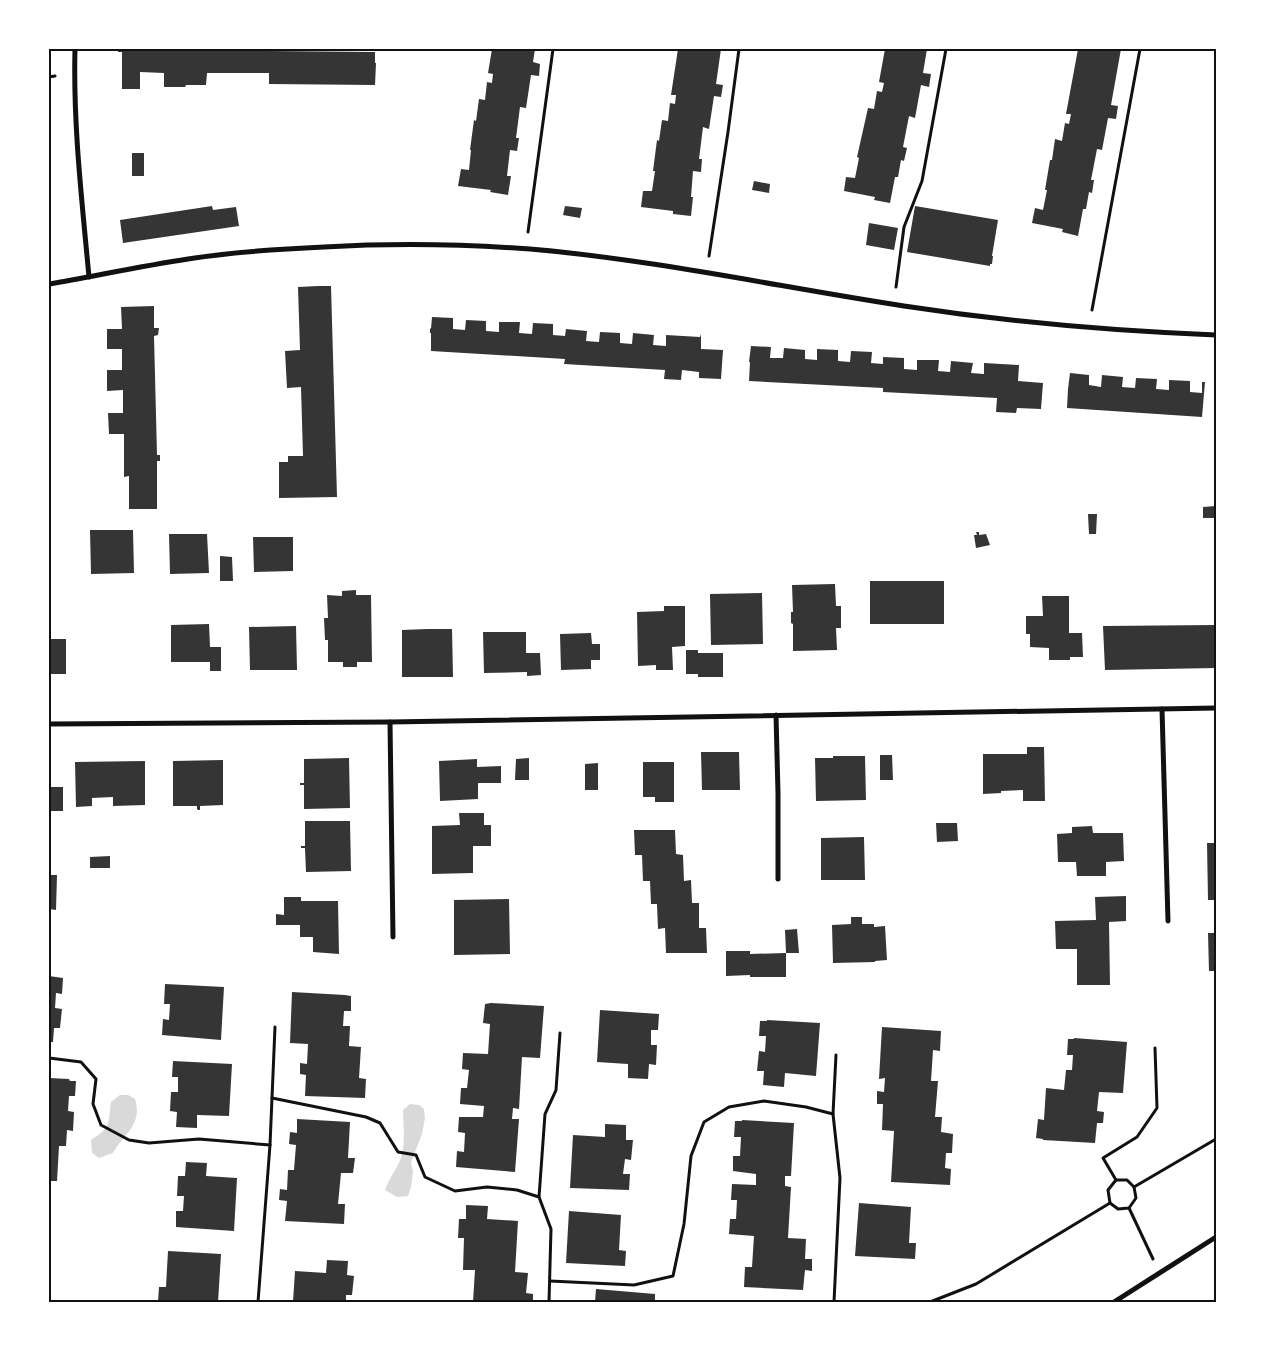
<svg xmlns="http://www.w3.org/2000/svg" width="1265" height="1351" viewBox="0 0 1265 1351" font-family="Manrope,sans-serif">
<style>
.water{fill:#d9d9d9}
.building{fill:#353535}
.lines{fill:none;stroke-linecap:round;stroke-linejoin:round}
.path{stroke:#111;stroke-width:3}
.minor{stroke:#111;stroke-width:5}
.neatline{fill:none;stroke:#111;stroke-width:2}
</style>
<rect width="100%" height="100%" fill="#fff"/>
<!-- water -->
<g class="water">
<path d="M120,1095H128L135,1099C143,1125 124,1133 113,1153L99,1158L92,1153L91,1140C95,1137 98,1135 101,1133C111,1126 109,1112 111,1102Z"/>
<path d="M410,1104L419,1105L424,1109L425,1118L422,1134L411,1162L413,1172L411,1187L408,1196L397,1197L385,1190C389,1178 397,1169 401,1158C406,1142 403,1126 403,1110Z"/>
</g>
<!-- building -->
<g class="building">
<path d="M118,49H269V51L375,52V63H376L375,85L269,84V73H207L206,85H186L185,87H164V73L140,72V89H122V52H118Z"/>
<path d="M492,49H535L533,62L540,64L539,76L531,75L526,108L520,107L516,138H519L517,151L510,150L507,176H511L508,195L490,192L491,190L458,186L461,169L469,170L471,150H470L474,120L476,121L479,99L485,100L487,82L492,83L493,74L488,73Z"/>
<path d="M678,49H721L716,84L723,85L721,97L714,96L709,129L703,127L699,159H702L701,172L693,171L691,197H693L691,216L673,214V211L641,207L643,191H652L655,171H653L657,140L659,141L662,120L668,121L670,103L675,104L676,95H671Z"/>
<path d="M885,49H927L923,73L931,74L929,87L921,85L915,118L909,116L903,147L907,148L904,161L901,160L898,177H895L890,203L874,200L875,197L844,191L846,177L855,178L859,158L857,157L868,108L874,109L877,91L882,92L884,83L879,82Z"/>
<path d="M1078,49H1121L1111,105L1118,106L1116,119L1108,118L1102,150L1097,149L1091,180H1094L1092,193L1089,192L1086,209H1083L1078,236L1062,232L1063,229L1032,223L1035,208L1043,210L1047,190H1045L1050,160H1052L1055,139L1062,141L1065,123L1069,124L1071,114H1066Z"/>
<rect x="132" y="153" width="12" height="23"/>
<path d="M754,181L770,184L769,193L752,190Z"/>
<path d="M212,206L213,210L236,207L239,226L123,243L120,220Z"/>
<path d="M565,206L582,208L580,218L563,215Z"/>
<path d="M915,206L998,220L992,256H993L992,264H990V266L907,252Z"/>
<path d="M869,223L898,228L894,250L866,245Z"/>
<path d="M318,286H331L337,497L279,498V462H288V456H303L301,387L287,388L285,351L300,350L298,287Z"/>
<path d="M154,306V328H159L158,335L154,336L157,455H160V461H157V509H129V476L124,477V434H109L108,413H123V390L107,391V370H122V349H107V329H122L121,307Z"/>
<path d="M432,317L453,318V329L465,330L466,320L486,321V331L499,332V322H520L519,333L532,334L533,323L553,324V335L565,336L566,329L587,331L586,341L599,342L600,332L620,333V343L632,344L633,333L654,335L653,345L666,346V335L700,337L701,334V349L723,350L721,379L699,378V372L682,370L681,380L664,379L665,370L564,364L565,359L431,351V333H430V328L431,329Z"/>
<path d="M751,346L771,347L770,358H783L784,348L805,350V359L817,360V349L838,350V361L850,362L851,351L872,352L871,363L883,364V357L904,358V369L917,370V360H939L938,371L950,372L951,361L973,363L971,373L984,374V363L1019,365L1018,381L1043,383L1041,409L1017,408L1016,413L996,412L997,398L883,392V388L749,381L750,362H749Z"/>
<path d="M1070,373L1089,375V385L1101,387L1102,375L1123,377L1122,387L1135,388L1136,378L1157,379L1156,389L1169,390V380L1190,381V392L1202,393V382H1205L1202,417L1067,408L1068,389Z"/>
<path d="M1216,506V518H1203V507Z"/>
<path d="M1088,514H1097L1096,534H1089Z"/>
<path d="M90,530H133L134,573L91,574Z"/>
<path d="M976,532H979V535L986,534L990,545L976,548L974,535H977Z"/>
<path d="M169,534H207L209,573L170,574Z"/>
<path d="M253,537H293V571L254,572Z"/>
<path d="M220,556L232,557L233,581H220Z"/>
<rect x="870" y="581" width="74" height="43"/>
<path d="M835,584L836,606H841V628H836L837,650L793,651V624L791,623V612H793L792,585Z"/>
<path d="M356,590V595H371L372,662H357V667H343V662H328V640H325L324,618H328L327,595L342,596V591Z"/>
<path d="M762,593L763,644L711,645L710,594Z"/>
<path d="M1042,596H1069V633H1082L1083,657H1070V660H1049V648L1030,647V634H1026V616H1043Z"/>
<path d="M664,606H685V646L672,647L673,670H656V665L638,666L637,612L664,611Z"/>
<path d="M209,624L210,647H221V671H210V662H171V625Z"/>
<path d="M1216,625V668L1105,670L1103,626Z"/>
<path d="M296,626L297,670H250L249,627Z"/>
<path d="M427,629H452L453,677H402V630Z"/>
<path d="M483,632H526V653H540L541,675L527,676V672L484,673Z"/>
<path d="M591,633L592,644H600V660H591V669L561,670L560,634Z"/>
<rect x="49" y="639" width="17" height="35"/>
<path d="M686,650H698V653H723V677H698V674H686Z"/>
<path d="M1027,747H1044L1045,801H1023V790L1001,791V793L983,794V754H1027Z"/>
<path d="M701,752H739L740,790H702Z"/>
<path d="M880,755H892L893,780H880Z"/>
<path d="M833,756H865L866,800L816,801L815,758H833Z"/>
<path d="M349,758L350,808L304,809V785H300V783H304V759Z"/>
<path d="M529,758V780H515L516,759Z"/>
<path d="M477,759V767L501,766V783H478V799L440,801L439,761Z"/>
<path d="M49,760H50L51,787H63V811H51V809L49,810Z"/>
<path d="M223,760V805L200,806V810H198L197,809V806H173V761Z"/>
<path d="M145,761V805L113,806V797L92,798V806L76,807L75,762Z"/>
<path d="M643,762H674V802H655V797H643Z"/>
<path d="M598,763V790H585V764Z"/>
<path d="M459,813H484V825H491V846H473V873L432,874V826L460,825Z"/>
<path d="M305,821H350L351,871L306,872L305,848H301V846H305Z"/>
<path d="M936,823H957L958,841L937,842Z"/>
<path d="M1092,826L1093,833H1123L1124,861L1106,862V876H1077L1076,862H1058L1057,834L1072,833V827Z"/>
<path d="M634,830H675L676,854L683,855L684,881L691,880L692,903H699V928H706L707,953H666L665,928L658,929L657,904H651L650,881H643L642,855H635Z"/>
<path d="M864,837L865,880H821V838Z"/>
<path d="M1207,843H1216V900H1208Z"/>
<path d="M110,856V868H90V857Z"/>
<path d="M49,875H57L56,910L49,909Z"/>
<path d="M1126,896V921L1109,922L1110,985H1077V949H1056L1055,921L1096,920L1095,897Z"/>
<path d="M284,897H301V901H338L339,954L313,952V937H300V925H276V914L284,915Z"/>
<path d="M509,899L510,954L454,955V900Z"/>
<path d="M851,917H862V924H874V927L885,926L887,960L875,961V962L833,963L832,925L851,924Z"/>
<path d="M797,929L799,953H786V977H750V975L726,976V951H750V954L786,953L785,930Z"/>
<path d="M1208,933H1216V971H1209Z"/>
<path d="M49,976L63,978L62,994L56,993L55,1008L62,1009L60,1028H54L53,1042H49Z"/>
<path d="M165,984L224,987L221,1040L162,1035L163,1019L169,1020L170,1004H164Z"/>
<path d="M292,992L345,995L351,996V1011H344L343,1026H350L349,1046L361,1047L359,1078L366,1079L365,1098L305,1096L306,1075L300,1074V1063L307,1064L308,1044L290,1043Z"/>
<path d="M491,1003L544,1006L540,1058L522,1057L519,1109L513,1108L512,1119H519L515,1172L456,1167L457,1151L464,1152L465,1133L458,1132L459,1117H483L484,1106L460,1104L461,1088H467L469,1070L462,1069L463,1053L488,1054L490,1024L483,1023L485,1004Z"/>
<path d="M600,1010L659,1014L658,1030H651V1045H657L656,1065L649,1064L648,1079L628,1078V1064L597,1062Z"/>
<path d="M767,1020L820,1023L816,1076L785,1073L784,1087L763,1085L764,1071H757L759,1051L765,1052L766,1036H759L760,1021H767Z"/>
<path d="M882,1027L941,1031L940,1051L933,1050L931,1081H938L935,1117H942L941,1132L953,1134L952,1153H946L945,1168L951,1169L950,1185L891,1182L894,1131L882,1130L883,1104H877V1091L884,1092L885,1078L879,1079Z"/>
<path d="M1074,1038L1127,1042L1123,1093L1099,1092L1097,1111L1104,1112L1103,1123H1097L1095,1143L1043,1140V1139L1036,1138L1038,1119L1044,1120L1046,1088L1064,1090L1066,1070H1072L1073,1055H1067L1068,1039H1074Z"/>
<path d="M173,1061L232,1064L229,1116L197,1115V1128L176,1127L177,1112L170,1111L171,1092H178V1077H172Z"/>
<path d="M49,1078L69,1079L70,1081H76L75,1096H69L68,1111L74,1112L73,1131L67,1130L66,1146H59L57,1181H49Z"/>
<path d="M297,1119L350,1122L348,1158H355L353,1173H341L338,1204H345L344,1224L285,1221L287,1201L279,1200L280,1189L287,1190L288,1170H294L296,1145L289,1144L290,1132L297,1133Z"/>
<path d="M742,1120L794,1123L791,1176H785V1186L791,1187L788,1238L806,1239L805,1259H812V1271L805,1270L803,1290L744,1287L745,1267H752L754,1236L729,1234L730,1219H736L737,1200H731L732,1184L756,1185V1174L733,1171V1156H740L741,1137H734L735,1121H742Z"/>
<path d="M605,1124L626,1125V1140H633L631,1160L625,1159L623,1174H630L629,1190L570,1188L573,1135L605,1137Z"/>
<path d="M186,1162L207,1163L206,1176L237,1178L234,1231L176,1227V1211H183L184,1196H177L178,1176H185Z"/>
<path d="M859,1203L911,1207L909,1243H916L915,1259L855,1256Z"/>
<path d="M466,1205L488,1206L487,1219L518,1221L515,1272L528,1273L526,1293L533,1294V1302H473L475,1270H463L464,1238H458L459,1219H466Z"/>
<path d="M569,1211L621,1215L619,1250L626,1251L625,1266L566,1263Z"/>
<path d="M168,1251L221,1254L218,1302H158L159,1287H166Z"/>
<path d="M327,1260L348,1261L347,1275L354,1276L352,1295H346V1302H293L295,1271L326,1273Z"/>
<path d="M596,1289L655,1294V1302H595Z"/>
</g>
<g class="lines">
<!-- path -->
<g class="path">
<path d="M49,77L55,76"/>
<path d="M528,232L553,49"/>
<path d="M709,256L728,132L739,49"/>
<path d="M896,287L904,227L922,181L946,49"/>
<path d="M1092,310L1140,49"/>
<path d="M49,1058L81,1062L96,1079L93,1104L101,1125L129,1140L149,1143L199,1139L270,1145"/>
<path d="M272,1098L366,1117L380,1123L398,1152L416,1155L425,1177L455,1191L487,1187L517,1190L539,1197"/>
<path d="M1116,1180L1103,1158L1137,1137L1157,1108L1155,1048"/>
<path d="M1116,1180H1127L1134,1187L1136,1198L1129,1208L1118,1209L1110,1203L1108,1190Z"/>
<path d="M1134,1187L1216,1139"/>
<path d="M1129,1208L1153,1259"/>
<path d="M550,1281L634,1285L673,1276L684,1224L691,1156L704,1122L729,1107L764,1101L806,1107L833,1114"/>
<path d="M258,1302L270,1145L275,1027"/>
<path d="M549,1302L551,1229L539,1197L545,1114L556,1090L560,1033"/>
<path d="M834,1302L840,1178L833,1114L836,1055"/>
<path d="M930,1302L976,1284L1110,1203"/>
</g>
<!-- minor -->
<g class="minor">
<path d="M75,49C73,125 82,201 89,277"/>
<path d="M49,284C95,276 142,266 188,259C233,252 278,249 324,247C393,243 462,244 530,249C656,260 780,287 904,306C1008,322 1112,331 1216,335"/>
<path d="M1162,709L1168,921"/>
<path d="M776,715L778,793V879"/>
<path d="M390,722L393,937"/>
<path d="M49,724L390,722L1216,708"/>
<path d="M1114,1302L1216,1237"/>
</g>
</g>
<!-- border -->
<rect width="1265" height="1351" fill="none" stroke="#ffffff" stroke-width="100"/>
<rect x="50" y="50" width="1165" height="1251" class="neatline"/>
</svg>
